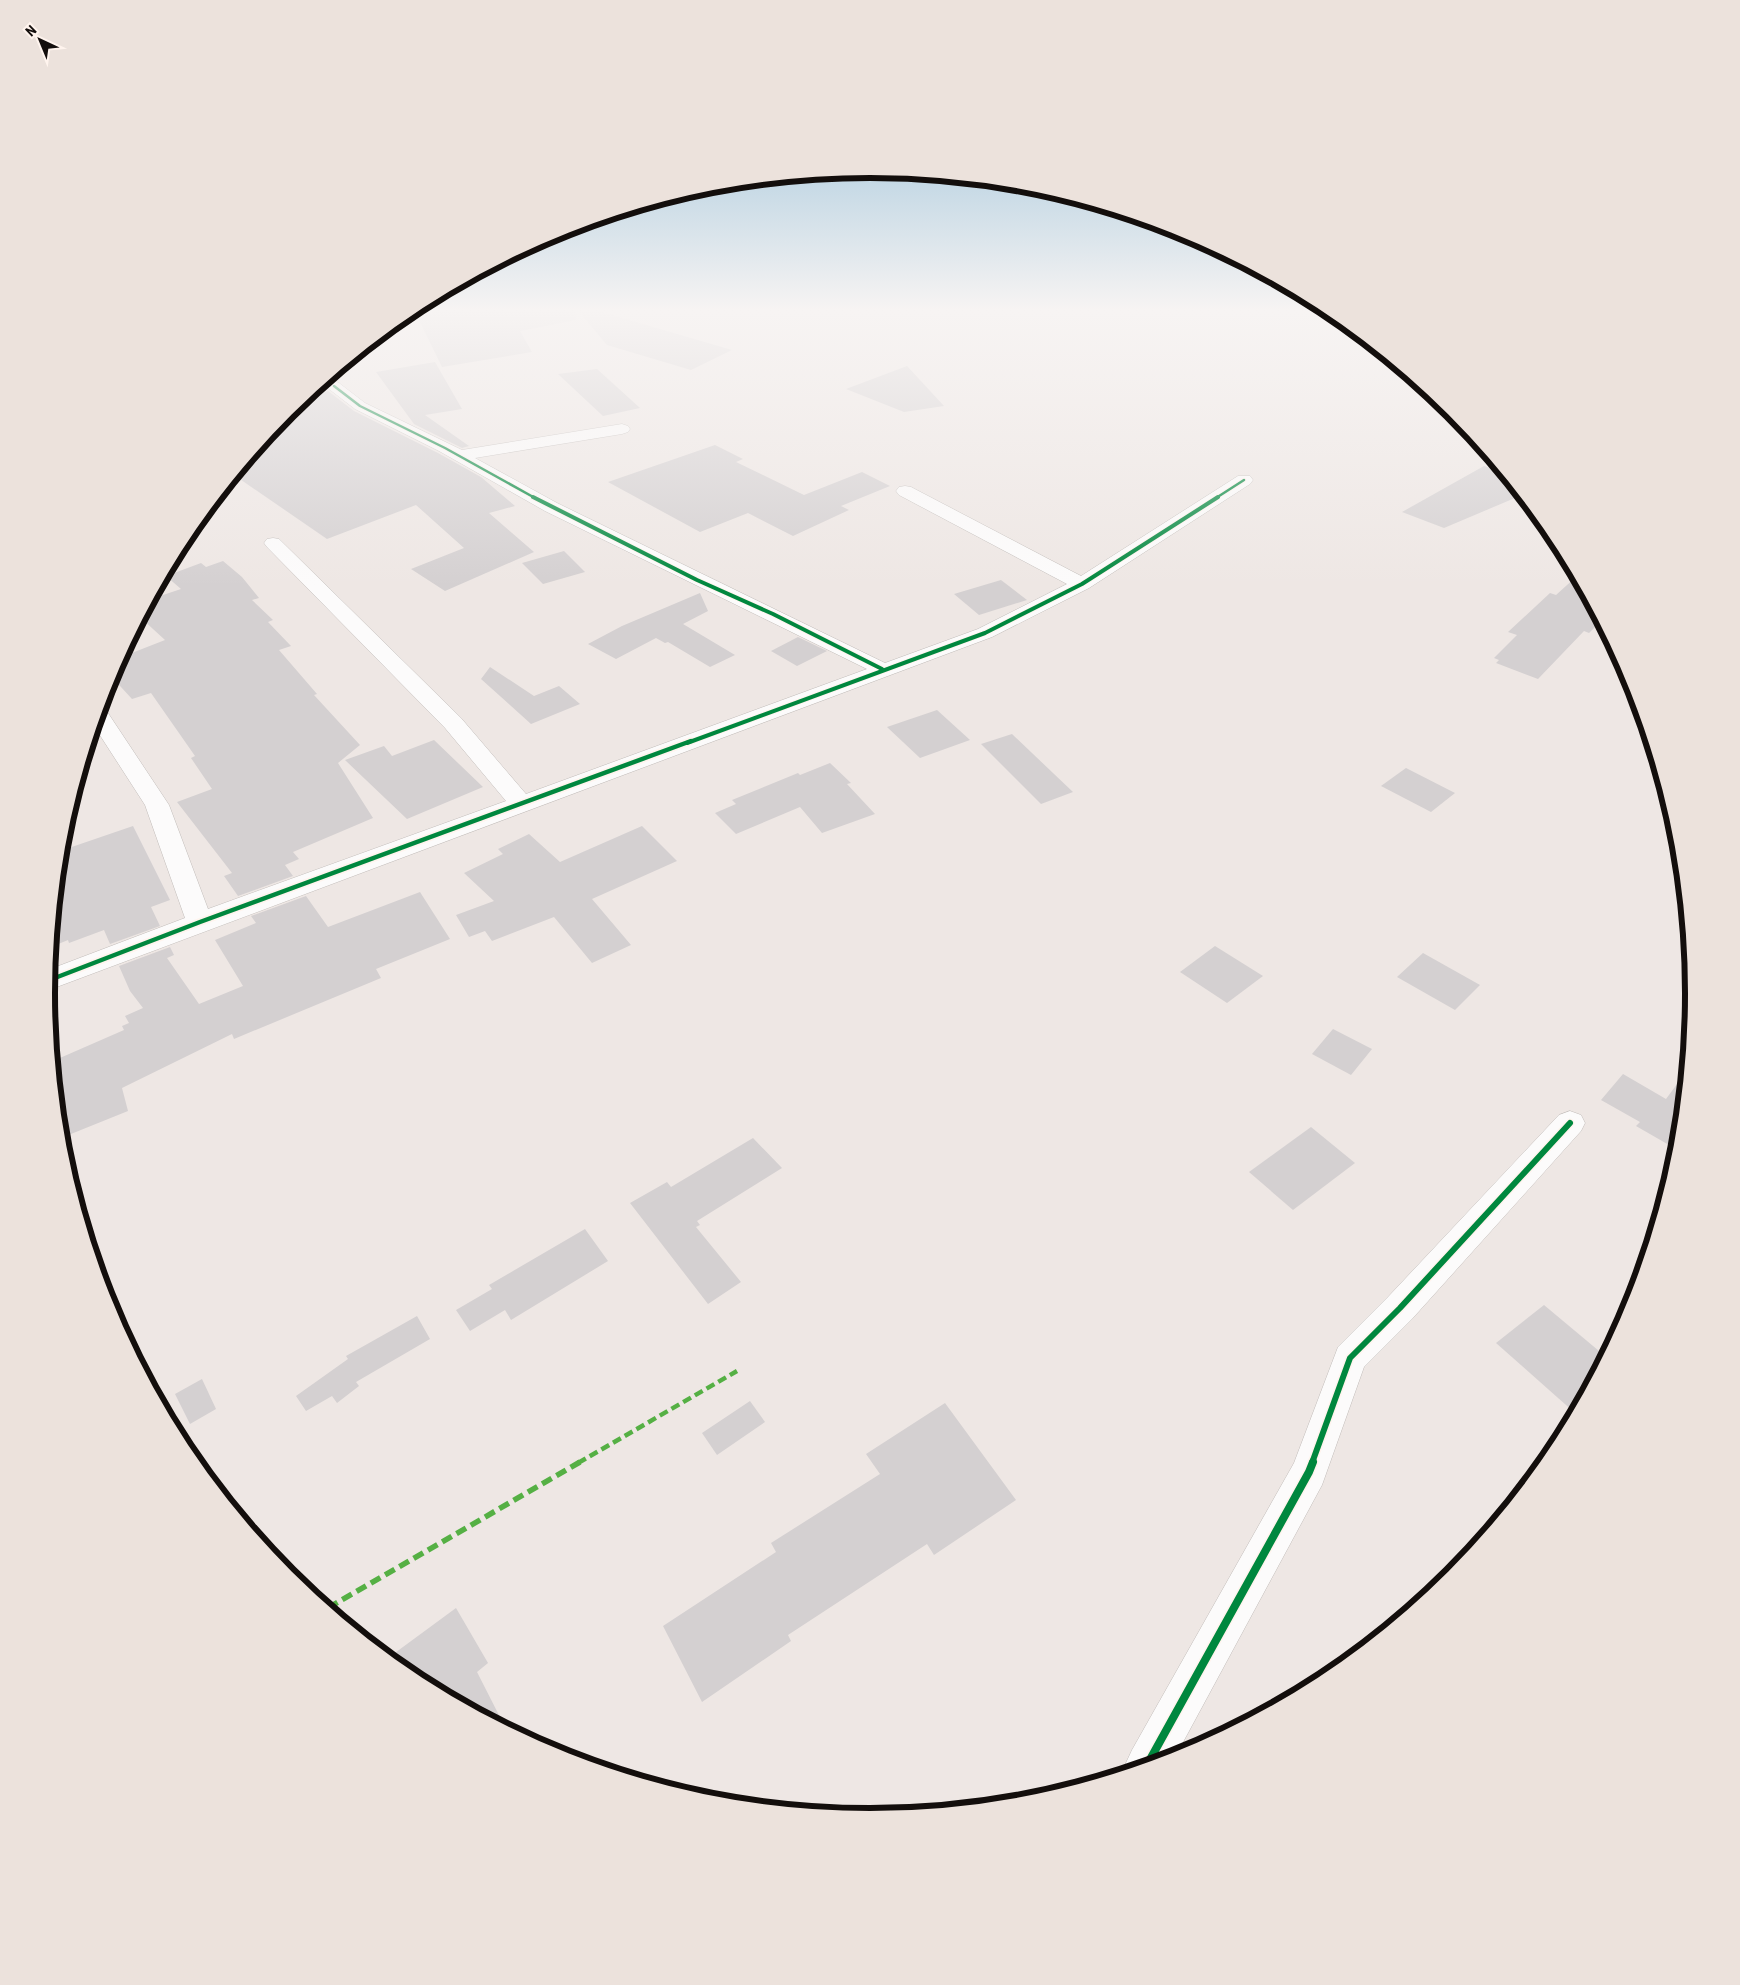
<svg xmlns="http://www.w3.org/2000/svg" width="1740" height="1985" viewBox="0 0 1740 1985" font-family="'Roboto Condensed',sans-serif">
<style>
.building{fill:#d4d0d1}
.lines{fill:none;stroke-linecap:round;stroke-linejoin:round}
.minor-casing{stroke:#c1bcb9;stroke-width:1}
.minor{fill:#fcfbfb;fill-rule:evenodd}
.quiet-far1{stroke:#55b044;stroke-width:4.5;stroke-dasharray:9 4.5;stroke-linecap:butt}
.quiet{stroke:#55b044;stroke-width:5.5;stroke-dasharray:11 5.5;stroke-linecap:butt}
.cycleway-far4-casing{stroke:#fff4ee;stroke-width:4.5}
.cycleway-far3-casing{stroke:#fff4ee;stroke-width:6}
.cycleway-far2-casing{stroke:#fff4ee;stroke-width:8}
.cycleway-far1-casing{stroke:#fff4ee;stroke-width:9}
.cycleway-casing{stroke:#fff4ee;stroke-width:11}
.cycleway-far4{stroke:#00873e;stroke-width:2.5}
.cycleway-far3{stroke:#00873e;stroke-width:4}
.cycleway-far2{stroke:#00873e;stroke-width:4.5}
.cycleway-far1{stroke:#00873e;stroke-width:6}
.cycleway{stroke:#00873e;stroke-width:8}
.rim{fill:none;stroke:#130e0c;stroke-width:6}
</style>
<rect width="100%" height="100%" fill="#eee7e4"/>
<!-- building -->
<g class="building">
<path d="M413,308H575L576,320L520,331L532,352L442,367Z"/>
<path d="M576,308H588L732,350L691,370L607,345Z"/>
<path d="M435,362L462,409L425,415L469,446L462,448L414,424L376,372Z"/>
<path d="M907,366L944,406L904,412L846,389Z"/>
<path d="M597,369L640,408L603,416L558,374Z"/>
<path d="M328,391L354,411L438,453L481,477L515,506L489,513L534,552L445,591L411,569L464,548L416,505L327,539L234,475L288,410L305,396L308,397Z"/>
<path d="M715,445L743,459L736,462L804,495L862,472L890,486L841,506L849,510L793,536L748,513L700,532L608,482Z"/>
<path d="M1484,466L1503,472L1522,495L1444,528L1402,512Z"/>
<path d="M564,551L585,572L543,584L522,563Z"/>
<path d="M223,561L242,577L259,598L252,600L273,620L268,622L291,646L279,650L317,694L314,695L360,745L338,763L373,818L293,852L299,859L285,865L293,876L238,896L224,876L232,873L177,802L212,789L191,758L195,756L151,693L132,699L110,675L119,658L165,640L141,618L151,599L181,589L166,576L201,563L206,567Z"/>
<path d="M1577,576L1601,621L1589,633L1584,631L1538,679L1496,663L1499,660L1494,658L1517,635L1508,632L1550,593L1556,595Z"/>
<path d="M1001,580L1027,600L979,615L954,594Z"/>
<path d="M700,593L708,611L683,624L735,655L710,667L668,642L665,643L656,638L616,659L588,644L622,626Z"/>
<path d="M798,637L827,651L797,666L771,651Z"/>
<path d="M490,667L534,696L559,686L580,704L531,724L481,679Z"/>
<path d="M937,710L970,740L920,758L887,727Z"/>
<path d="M1012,734L1073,792L1041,804L981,744Z"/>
<path d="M434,740L483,787L407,819L345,760L384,746L392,756Z"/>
<path d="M830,763L851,783L847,784L875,814L822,833L800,807L736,834L715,813L736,804L732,800L798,773L800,775Z"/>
<path d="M1406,768L1455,793L1431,812L1381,786Z"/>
<path d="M133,826L170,900L151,907L160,926L110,944L104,930L69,943L68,940L51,947L60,851Z"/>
<path d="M642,826L677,861L592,899L631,945L592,963L554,917L492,941L485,931L469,937L456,915L494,901L464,873L503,854L498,849L529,834L560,862Z"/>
<path d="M420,892L450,939L376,969L381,978L234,1039L232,1034L122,1088L128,1111L61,1138L53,1061L124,1030L122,1026L129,1023L125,1016L143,1008L130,991L119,966L170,947L174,955L167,958L199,1004L243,986L215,940L256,923L251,916L306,896L328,927Z"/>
<path d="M1215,946L1263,976L1227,1003L1180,972Z"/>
<path d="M1423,953L1480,985L1455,1010L1397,977Z"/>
<path d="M1333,1029L1372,1049L1351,1075L1312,1054Z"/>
<path d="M1686,1072L1680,1130L1669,1145L1636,1126L1640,1122L1601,1100L1623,1074L1666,1099Z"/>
<path d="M1311,1127L1355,1163L1293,1210L1249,1172Z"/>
<path d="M753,1138L782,1168L697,1221L700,1225L696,1227L741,1282L708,1304L630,1203L667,1182L671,1187Z"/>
<path d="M585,1229L608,1261L511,1320L505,1310L470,1331L456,1310L492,1289L489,1285Z"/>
<path d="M1544,1305L1605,1356L1575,1413L1496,1343Z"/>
<path d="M417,1316L430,1339L356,1382L359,1386L337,1403L332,1396L306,1411L296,1396L348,1359L346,1356Z"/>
<path d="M202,1379L216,1409L190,1424L175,1394Z"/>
<path d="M750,1401L765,1422L717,1455L702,1433Z"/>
<path d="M945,1403L1016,1500L934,1555L927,1544L788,1635L791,1641L702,1702L663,1626L776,1552L771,1543L880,1474L866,1454Z"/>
<path d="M456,1608L488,1663L477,1672L505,1727L412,1677L388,1658Z"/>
</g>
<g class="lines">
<defs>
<g id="minor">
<path d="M334,381L339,383L365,403L462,450L622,424L628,426L630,429L628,432L622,434L475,458L557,503L885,663L978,629L1067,584L899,495L896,491L899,487L905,486L911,487L1081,576L1238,476H1250L1253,480L1250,484L1089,588L992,637L46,991L48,970L185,918L145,805L94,726L99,709L106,710L169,805L208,909L506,801L445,728L267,547L264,543L267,539L273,538L279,539L461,718L526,794L867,669L545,511L439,451L355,409L329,389L326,386L329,383Z"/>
<path d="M1570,1111L1581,1115L1585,1123L1581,1131L1412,1319L1364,1367L1322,1485L1175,1757L1128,1771L1125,1765L1132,1750L1294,1463L1338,1347L1388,1297L1559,1115Z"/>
</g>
</defs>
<!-- minor casing -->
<use href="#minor" class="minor-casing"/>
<!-- minor -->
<use href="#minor" class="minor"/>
<!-- quiet-far1 -->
<path class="quiet-far1" d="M578,1463L737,1371"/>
<!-- quiet -->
<path class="quiet" d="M328,1608L580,1462"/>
<defs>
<g id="cycleway-far4">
<path d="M334,386L360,406L445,448L535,498"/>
<path d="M1216,498L1244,480"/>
</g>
<g id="cycleway-far3">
<path d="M533,497L697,580L773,614L882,669"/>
<path d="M687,743L985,633L1082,584L1218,497"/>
</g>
<path id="cycleway-far2" d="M47,981L200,922L691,741"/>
<path id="cycleway-far1" d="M1312,1463L1350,1358L1400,1308L1570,1123"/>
<path id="cycleway" d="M1147,1765L1309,1472L1313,1462"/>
</defs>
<!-- cycleway-far4 casing -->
<use href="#cycleway-far4" class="cycleway-far4-casing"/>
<!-- cycleway-far3 casing -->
<use href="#cycleway-far3" class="cycleway-far3-casing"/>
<!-- cycleway-far2 casing -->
<use href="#cycleway-far2" class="cycleway-far2-casing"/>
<!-- cycleway-far1 casing -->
<use href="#cycleway-far1" class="cycleway-far1-casing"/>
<!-- cycleway casing -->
<use href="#cycleway" class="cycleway-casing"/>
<!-- cycleway-far4 -->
<use href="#cycleway-far4" class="cycleway-far4"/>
<!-- cycleway-far3 -->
<use href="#cycleway-far3" class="cycleway-far3"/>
<!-- cycleway-far2 -->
<use href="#cycleway-far2" class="cycleway-far2"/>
<!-- cycleway-far1 -->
<use href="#cycleway-far1" class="cycleway-far1"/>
<!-- cycleway -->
<use href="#cycleway" class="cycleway"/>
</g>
<!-- sky -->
<linearGradient id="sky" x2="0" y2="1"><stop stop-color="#80b3d2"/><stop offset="0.53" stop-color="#f7f4f3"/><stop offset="1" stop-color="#f7f4f3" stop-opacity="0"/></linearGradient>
<rect width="1740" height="586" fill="url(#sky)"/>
<!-- crop -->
<path d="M0 0H1740V1985H0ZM55 993a815 815 0 1 1 1630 0a815 815 0 1 1-1630 0Z" fill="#ece2dc" fill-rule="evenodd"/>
<path class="rim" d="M55 993a815 815 0 1 1 1630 0a815 815 0 1 1-1630 0Z"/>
<!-- north arrow -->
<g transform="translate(40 40) rotate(316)" stroke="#fff4ee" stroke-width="4" paint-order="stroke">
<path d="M0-4L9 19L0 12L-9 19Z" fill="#130e0c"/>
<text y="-8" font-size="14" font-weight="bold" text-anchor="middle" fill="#130e0c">N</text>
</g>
</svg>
